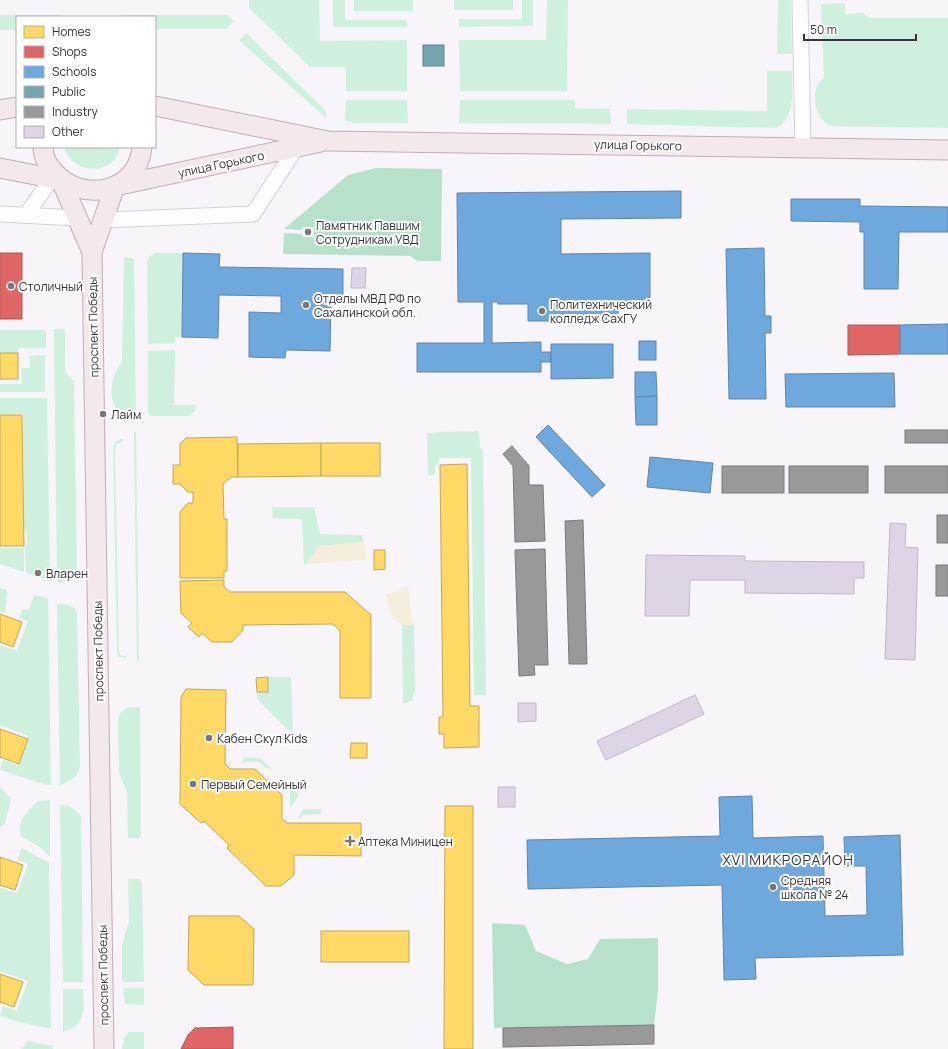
<svg xmlns="http://www.w3.org/2000/svg" width="948" height="1049" viewBox="0 0 948 1049" font-family="Manrope,sans-serif">
<style>
.green{fill:#cff0de}
.forest{fill:#b7e1cb}
.sand{fill:#f5eedc}
.homes{fill:#ffd966;stroke:#c3a759}
.shops{fill:#e06666;stroke:#ad5659}
.schools{fill:#6fa8dc;stroke:#5e85ac}
.public{fill:#76a5af;stroke:#63828c}
.industry{fill:#999;stroke:#7c7a7d}
.building{fill:#ddd5e5;stroke:#bdbac1}
.lines{fill:none;stroke-linecap:round;stroke-linejoin:round}
.minor-casing{stroke:#d5d1d8;stroke-width:17}
.major-casing{stroke:#c1aeb4;stroke-width:21}
.minor{stroke:#fefdfe;stroke-width:15}
.major{stroke:#f3e8eb;stroke-width:19}
.poi-dot{fill:#7a767e;stroke:#fff;stroke-width:1.5}
.labels{text-anchor:middle;dominant-baseline:central;stroke-width:4;stroke-linejoin:round;paint-order:stroke}
.street-label{font-size:12px;fill:#37323b;stroke:#fff}
.poi-label{font-size:12px;fill:#37323b;stroke:#fff;text-anchor:start}
.quarter-label{font-size:14px;letter-spacing:1px;fill:#37323b;stroke:#fff}
</style>
<rect width="100%" height="100%" fill="#f7f4fa"/>
<!-- green -->
<g class="green">
<path d="M249,0H319L320,41L407,40V91H346V67H310L249,8Z"/>
<path d="M333,0H345V20H407V27H333Z"/>
<rect x="354" y="0" width="59" height="11"/>
<rect x="454" y="0" width="59" height="10"/>
<path d="M522,0H533V26L459,27V19H522Z"/>
<path d="M547,0H568L567,91H460L459,40H546Z"/>
<path d="M778,0H791L792,54H777Z"/>
<path d="M845,3V14L863,13L869,18H948V128L831,126C817,119 813,103 816,88C817,84 821,81 824,78L821,4Z"/>
<path d="M0,15H62V17H17V30H0Z"/>
<path d="M121,15H228L234,21L226,29H155V17H121Z"/>
<path d="M246,33L326,111V118L239,40Z"/>
<path d="M767,71H792C792,92 796,115 777,128L627,124V109L767,111Z"/>
<path d="M346,100H407L408,123H355L345,121Z"/>
<path d="M460,100H575V108L610,109L611,124L459,123Z"/>
<path d="M64,147H120C114,177 72,175 64,147Z"/>
<path d="M156,253H183L182,337H175V343L148,344L147,262L150,256Z"/>
<path d="M124,257L134,259L136,416H127V414L120,413C110,404 110,389 114,376C116,370 121,366 122,359Z"/>
<path d="M54,329H63L65,331V372L74,381L77,574C71,582 66,582 57,582Z"/>
<path d="M0,330H46V348H18V353H0Z"/>
<path d="M175,350L174,405H196L195,411L188,416H152L148,413V351Z"/>
<path d="M45,355V392H0V384H22L21,368H30V356Z"/>
<path d="M0,398H47L50,580L26,573L25,545H27V533L24,529L23,414H0Z"/>
<path d="M479,431L480,449H483L486,695H474L471,458H439V465H435V475H428L427,434L435,432Z"/>
<path d="M134,432H136L139,661L137,662Z"/>
<path d="M121,439H123V441L117,444L115,450L119,653L122,656H126V658L119,657L117,653L113,450L115,442Z"/>
<path d="M272,507H314L320,534L362,535L364,542L319,546L307,564L304,565L302,519L273,518Z"/>
<path d="M0,548H24V572L0,564Z"/>
<path d="M0,588L6,590L7,593L5,613L0,611Z"/>
<path d="M34,595L48,598L51,785L43,784L0,770L3,760L18,765L28,736L0,725V645L17,651L28,621L19,618L22,610L29,609Z"/>
<path d="M57,604C66,604 72,604 77,612L80,768C76,779 70,781 60,785Z"/>
<path d="M402,625H414L415,691L412,700L403,704Z"/>
<path d="M268,677H291L293,729L291,731L288,730L257,699V692H268Z"/>
<path d="M128,707H140L141,835L139,838H128L127,791L119,774L118,717L121,712Z"/>
<path d="M244,757L260,758L272,769L265,768L259,762H242Z"/>
<path d="M285,783L298,793V797L290,808V792L283,785Z"/>
<path d="M0,787L11,798L5,824L0,827Z"/>
<path d="M50,800V856H49L41,848L21,836C17,820 28,811 38,801Z"/>
<path d="M60,805C70,805 74,808 81,816L83,982H63Z"/>
<path d="M303,809H321V814L303,815L301,818H298Z"/>
<path d="M22,848L49,863L51,1029L19,1022L0,1016L3,1006L17,1011L28,981L0,971V888L17,893L28,864L17,860Z"/>
<path d="M128,879H139L142,882L144,982H122V945L129,921Z"/>
<path d="M123,988H144V1005L125,1004Z"/>
<path d="M63,989H83C84,1010 87,1024 63,1032Z"/>
<path d="M129,1032H144V1049H122L124,1038Z"/>
<path d="M28,1041L53,1046V1049H21Z"/>
</g>
<!-- forest -->
<g class="forest">
<path d="M376,168L442,169L441,261H418L410,256L283,254L284,233L302,234V237H314V227H303L302,230L284,229L348,175Z"/>
<path d="M492,923L525,925L536,951L567,964L588,959L600,939L658,938V991L654,1025L494,1028Z"/>
</g>
<!-- sand -->
<g class="sand">
<path d="M364,542L366,560L307,564L318,546Z"/>
<path d="M408,586L411,617L414,625H402L392,618L386,595Z"/>
</g>
<!-- homes -->
<g class="homes">
<rect x="0" y="353" width="18" height="26"/>
<path d="M0,415H22L24,546H0Z"/>
<path d="M237,437L238,477H231L223,484L224,519H227V571H224V578H180V512L188,503H193V492H188L180,484H173V465H180V444L186,438Z"/>
<path d="M321,443V476L238,477V444Z"/>
<rect x="321" y="443" width="59" height="33"/>
<path d="M467,464L470,706H479V747L444,748V734H439V717H443L440,465Z"/>
<path d="M374,550H385V569L374,570Z"/>
<path d="M224,580V587L230,592H345L371,615V698H340V631L333,624L243,625V630L232,642H212L202,633L199,637L188,627L192,623L181,613L180,581Z"/>
<path d="M0,614L22,622L13,647L0,642Z"/>
<path d="M268,677V692H257L256,678Z"/>
<path d="M186,689L226,690L225,764L230,769H255L282,795V819L287,823H361V856L294,855V875L281,886H266L227,848L229,845L204,821L201,823L180,804L181,697Z"/>
<path d="M0,729L28,739L19,764L0,757Z"/>
<path d="M351,743H367V758H350Z"/>
<path d="M445,806H473V1049H444Z"/>
<path d="M0,857L23,865L15,890L0,885Z"/>
<path d="M189,916H239L254,929L253,985H204L188,970Z"/>
<rect x="321" y="931" width="88" height="31"/>
<path d="M0,974L23,982L14,1007L0,1002Z"/>
</g>
<!-- shops -->
<g class="shops">
<rect x="0" y="253" width="22" height="66"/>
<path d="M848,325H900V354L848,355Z"/>
<path d="M233,1027V1049H181L188,1035L195,1028Z"/>
</g>
<!-- schools -->
<g class="schools">
<path d="M681,191V218L561,219V254L650,253V303L618,304V321H528V304H498V302H492V343L541,342V352H551V362H541V372H417V343H484V302H458L457,193Z"/>
<path d="M791,199H860V206L948,207V232H899L898,289H864V232H860V222L791,221Z"/>
<path d="M764,248L765,316H771V333H765L766,399H729L726,249Z"/>
<path d="M183,253L220,254L219,267L343,269V297H331L330,351L286,350L285,358L249,357V312L281,313V296L219,295L218,338L182,337Z"/>
<path d="M948,324V354H900V325Z"/>
<rect x="639" y="341" width="17" height="19"/>
<path d="M551,344H613V378L551,379Z"/>
<path d="M635,372H656L657,396L635,397Z"/>
<path d="M894,373L895,407H786L785,374Z"/>
<path d="M657,396V425H636L635,397Z"/>
<path d="M548,425L605,485L592,497L536,437Z"/>
<path d="M650,457L713,463L710,493L647,487Z"/>
<path d="M752,796L753,838L823,836L825,916L867,915L866,866H845L844,837L900,835L903,955L755,958L756,979L724,980L722,885L528,889L527,840L720,836L719,797Z"/>
</g>
<!-- public -->
<rect class="public" x="423" y="45" width="21" height="21"/>
<!-- industry -->
<g class="industry">
<rect x="905" y="430" width="43" height="13"/>
<path d="M512,446L529,466V485H543L545,541L515,542L513,466L503,454Z"/>
<rect x="722" y="466" width="62" height="27"/>
<rect x="789" y="466" width="79" height="27"/>
<rect x="885" y="466" width="63" height="27"/>
<rect x="937" y="515" width="11" height="28"/>
<path d="M583,520L587,664H569L565,521Z"/>
<path d="M545,549L548,665H534L535,675L519,676L515,550Z"/>
<rect x="936" y="565" width="12" height="31"/>
<path d="M654,1025V1044L503,1047V1028Z"/>
</g>
<!-- building -->
<g class="building">
<path d="M352,268H366L365,288H351Z"/>
<path d="M890,523L906,524L905,547L918,548L915,660L885,659Z"/>
<path d="M646,555L745,556V561L864,562V578H854V594L745,593V580H690L689,616H645Z"/>
<path d="M695,695L704,714L606,760L597,741Z"/>
<path d="M518,703H536V721L518,722Z"/>
<rect x="498" y="787" width="17" height="20"/>
</g>
<g class="lines">
<defs>
<g id="minor">
<path d="M800,0L803,148"/>
<path d="M0,214L77,218"/>
<path d="M26,215L52,178"/>
<path d="M103,220L253,214L296,148"/>
</g>
<g id="major">
<path d="M155,106L328,141L948,150"/>
<path d="M0,110L17,107"/>
<path d="M43,147C43,156 48,166 54,172C82,204 138,193 142,147"/>
<path d="M0,168L61,180"/>
<path d="M61,180L92,252"/>
<path d="M115,186L321,142"/>
<path d="M104,1049L92,252L115,186"/>
</g>
</defs>
<!-- minor casing -->
<use href="#minor" class="minor-casing"/>
<!-- major casing -->
<use href="#major" class="major-casing"/>
<!-- minor -->
<use href="#minor" class="minor"/>
<!-- major -->
<use href="#major" class="major"/>
</g>
<!-- markers -->
<g class="poi-dot">
<circle cx="308" cy="232" r="4"/>
<circle cx="11" cy="286" r="4"/>
<circle cx="306" cy="305" r="4"/>
<circle cx="542" cy="311" r="4"/>
<circle cx="103" cy="414" r="4"/>
<circle cx="38" cy="573" r="4"/>
<circle cx="209" cy="738" r="4"/>
<circle cx="193" cy="784" r="4"/>
<path d="M348 835h4v4h4v4h-4v4h-4v-4h-4v-4h4z"/>
<circle cx="773" cy="887" r="4"/>
</g>
<g class="labels">
<!-- street labels -->
<g class="street-label">
<text transform="translate(638 145) rotate(1)">улица Горького</text>
<text transform="translate(221 164) rotate(-12)">улица Горького</text>
<text transform="translate(93 327) rotate(-91)">проспект Победы</text>
<text transform="translate(98 651) rotate(-91)">проспект Победы</text>
<text transform="translate(103 975) rotate(-91)">проспект Победы</text>
</g>
<!-- poi labels -->
<g class="poi-label">
<text x="316" y="225">Памятник Павшим<tspan x="316" dy="14">Сотрудникам УВД</tspan></text>
<text x="19" y="286">Столичный</text>
<text x="314" y="298">Отделы МВД РФ по<tspan x="314" dy="14">Сахалинской обл.</tspan></text>
<text x="550" y="304">Политехнический<tspan x="550" dy="14">колледж СахГУ</tspan></text>
<text x="111" y="414">Лайм</text>
<text x="46" y="573">Вларен</text>
<text x="217" y="738">Кабен Скул Kids</text>
<text x="201" y="784">Первый Семейный</text>
<text x="358" y="841">Аптека Миницен</text>
<text x="781" y="880">Средняя<tspan x="781" dy="14">школа № 24</tspan></text>
</g>
<!-- quarter labels -->
<g class="quarter-label">
<text x="788" y="859">XVI МИКРОРАЙОН</text>
</g>
</g>
<!-- legend -->
<rect x="16" y="16" width="140" height="132" fill="#ffffff" stroke="#afadb1"/>
<rect x="24" y="26" width="20" height="12" fill="#ffd966" stroke="#afadb1"/>
<text x="52" y="36" font-size="12" fill="#37323b">Homes</text>
<rect x="24" y="46" width="20" height="12" fill="#e06666" stroke="#afadb1"/>
<text x="52" y="56" font-size="12" fill="#37323b">Shops</text>
<rect x="24" y="66" width="20" height="12" fill="#6fa8dc" stroke="#afadb1"/>
<text x="52" y="76" font-size="12" fill="#37323b">Schools</text>
<rect x="24" y="86" width="20" height="12" fill="#76a5af" stroke="#afadb1"/>
<text x="52" y="96" font-size="12" fill="#37323b">Public</text>
<rect x="24" y="106" width="20" height="12" fill="#999999" stroke="#afadb1"/>
<text x="52" y="116" font-size="12" fill="#37323b">Industry</text>
<rect x="24" y="126" width="20" height="12" fill="#ddd5e5" stroke="#afadb1"/>
<text x="52" y="136" font-size="12" fill="#37323b">Other</text>
<!-- scale -->
<path d="M804 34v6h112v-6" fill="none" stroke="#37323b" stroke-width="2"/>
<text x="810" y="34" font-size="12" fill="#37323b" stroke="#ffffff" stroke-width="3" paint-order="stroke">50 m</text>
</svg>
